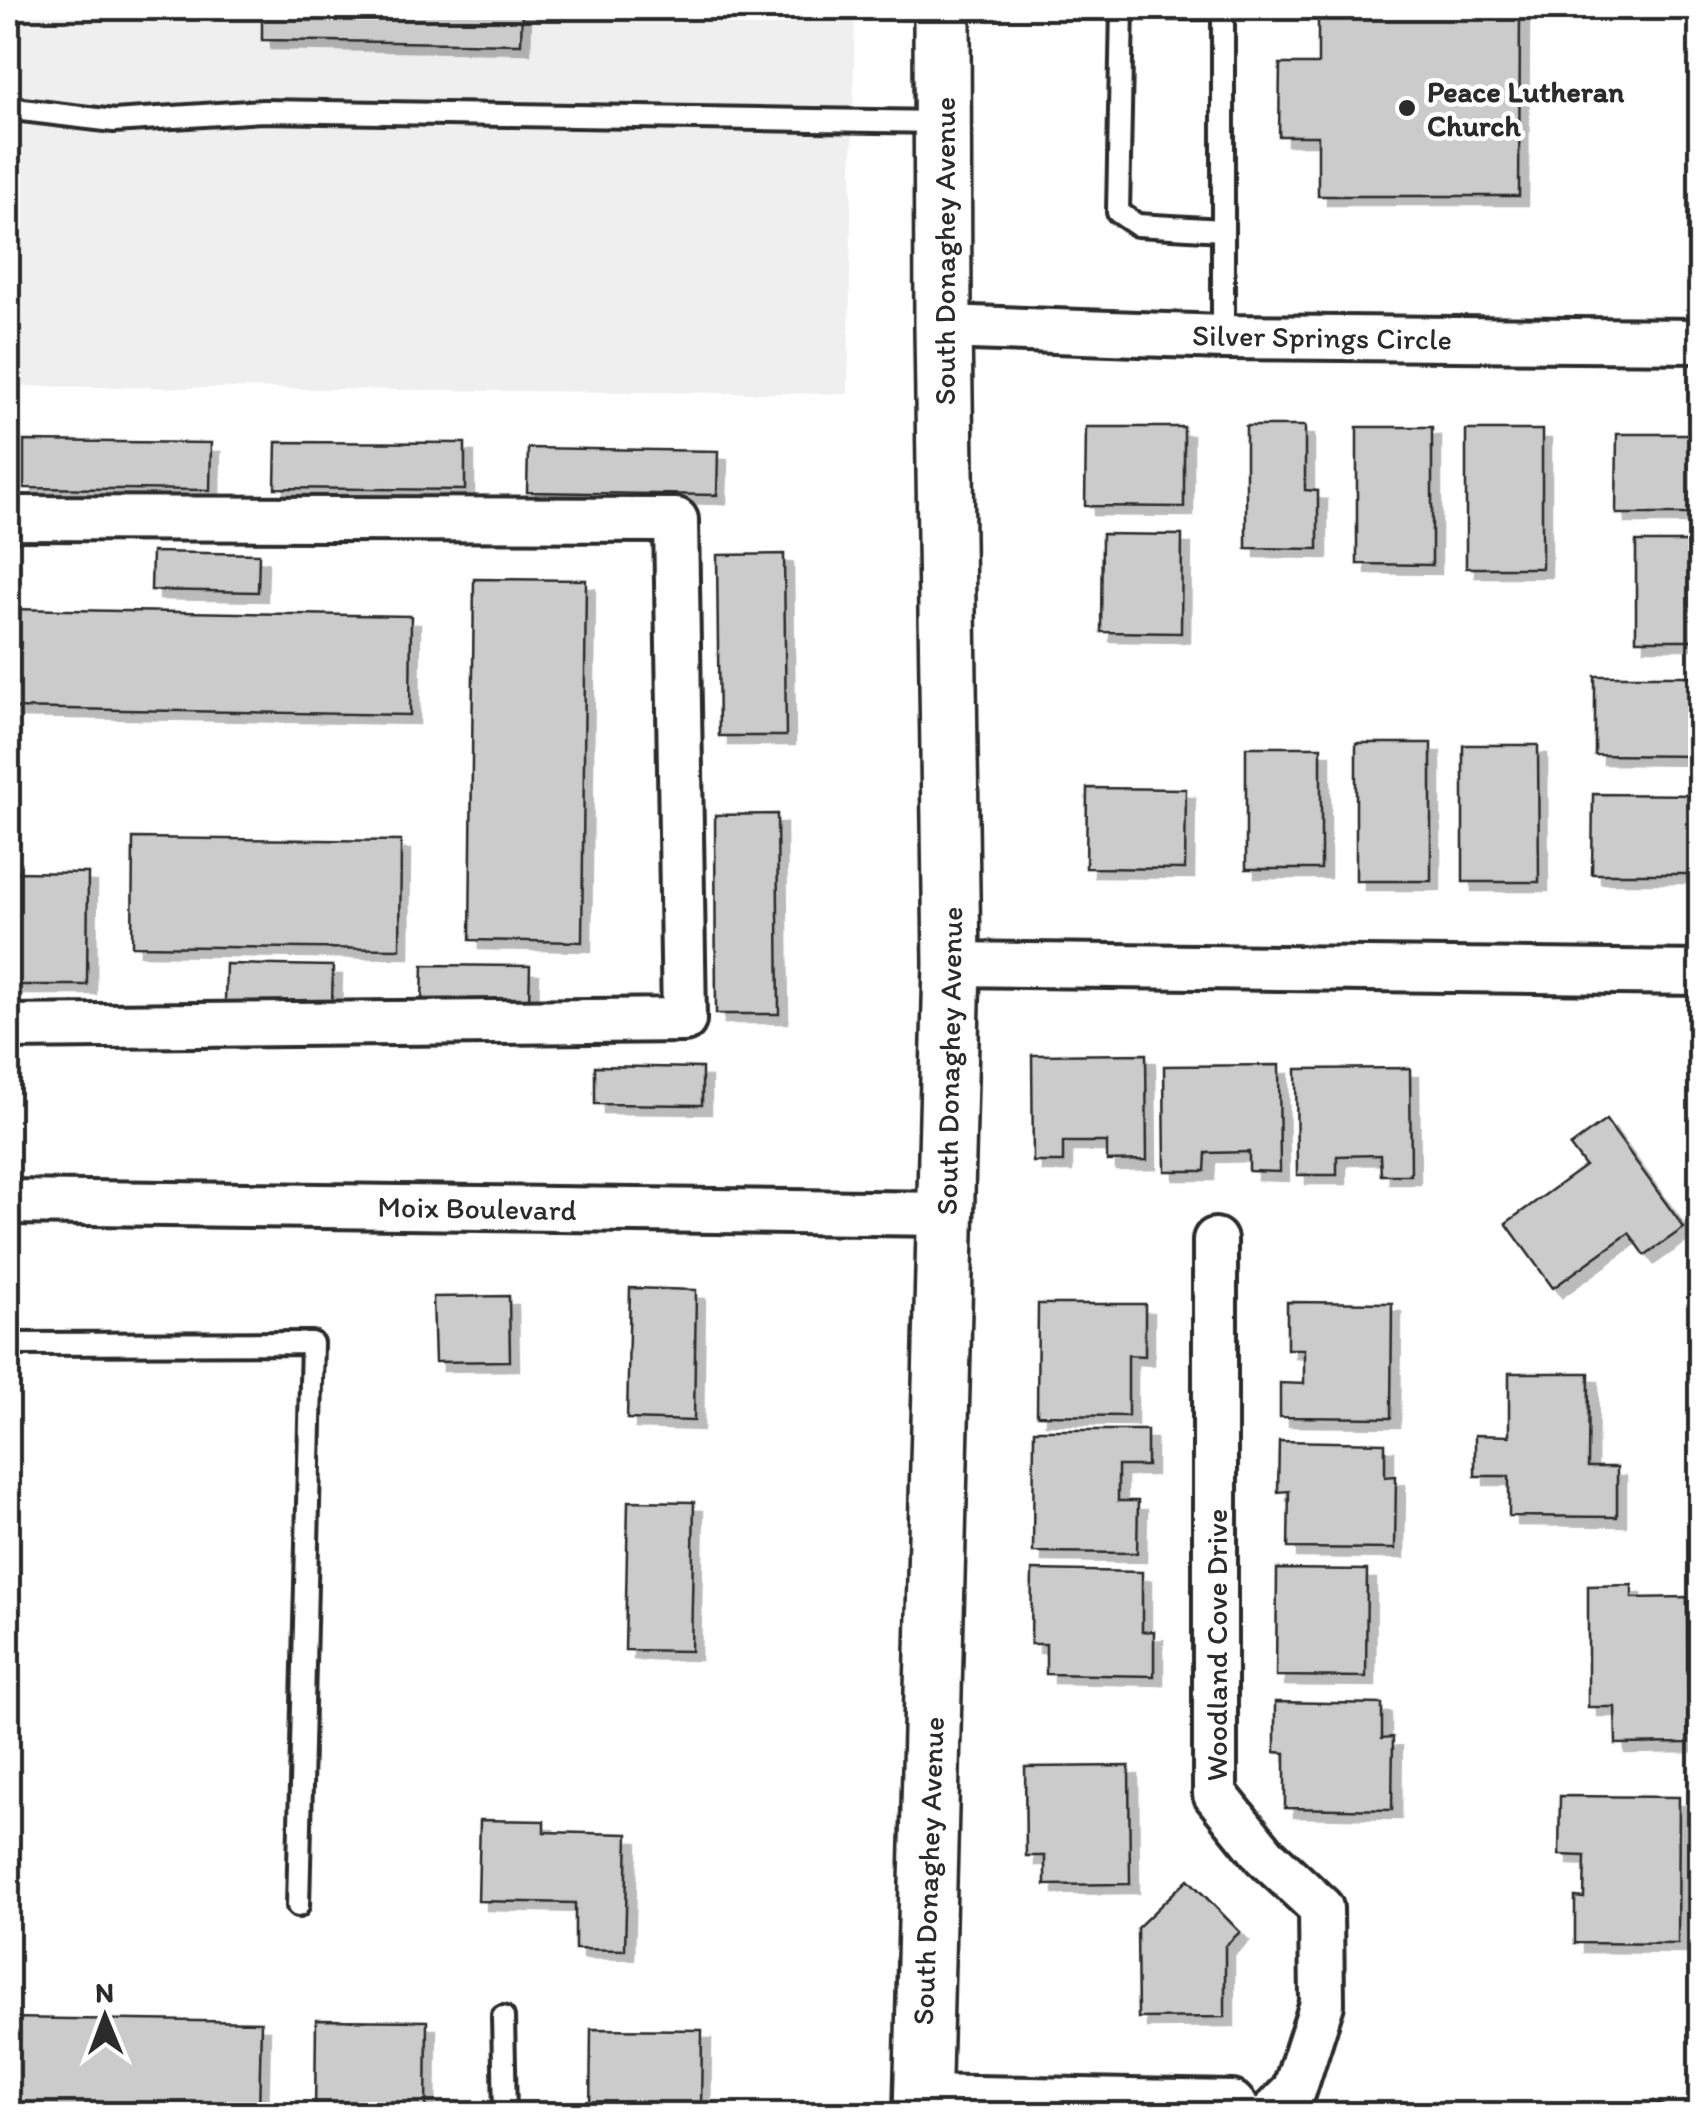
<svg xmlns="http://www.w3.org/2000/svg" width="1708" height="2122" viewBox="0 0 1708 2122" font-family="Itim,sans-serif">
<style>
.built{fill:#efefef}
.building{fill:#cbcbcb;stroke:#2b2b2b;stroke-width:2.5;filter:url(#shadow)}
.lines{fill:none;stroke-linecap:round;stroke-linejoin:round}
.lane-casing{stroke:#2b2b2b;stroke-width:28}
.street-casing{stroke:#2b2b2b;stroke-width:50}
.secondary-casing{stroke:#2b2b2b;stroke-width:62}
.lane{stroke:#fff;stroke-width:20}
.street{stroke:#fff;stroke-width:42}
.secondary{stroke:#fff;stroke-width:55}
.poi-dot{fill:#2b2b2b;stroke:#fff;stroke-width:4}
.labels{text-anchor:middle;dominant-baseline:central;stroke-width:9;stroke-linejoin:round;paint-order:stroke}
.poi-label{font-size:30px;font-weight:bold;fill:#2b2b2b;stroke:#fff;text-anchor:start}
.street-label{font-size:30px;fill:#2b2b2b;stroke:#fff}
</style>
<defs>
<filter id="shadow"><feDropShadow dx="9" dy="9" stdDeviation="0" flood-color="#0004"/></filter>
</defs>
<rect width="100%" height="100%" fill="#fff"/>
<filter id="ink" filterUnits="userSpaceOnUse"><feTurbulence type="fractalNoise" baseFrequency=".01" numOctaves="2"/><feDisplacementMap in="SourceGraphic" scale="20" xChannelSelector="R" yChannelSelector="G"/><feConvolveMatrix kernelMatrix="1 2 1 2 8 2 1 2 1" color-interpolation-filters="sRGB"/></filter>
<g filter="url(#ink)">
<!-- built -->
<path class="built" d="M8,8H855L848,394L8,386Z"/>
<!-- building -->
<g class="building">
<path d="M262,8H522L521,44L262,40Z"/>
<path d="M1318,10L1520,11L1519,196H1318V136H1279L1280,64H1318Z"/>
<path d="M1246,426H1305V490L1318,491V549L1246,548Z"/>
<path d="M1086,427H1184V507L1085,506Z"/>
<path d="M1357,427H1432V565L1357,564Z"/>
<rect x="1466" y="430" width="76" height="138"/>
<path d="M1617,434H1700V514H1616Z"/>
<path d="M24,441L211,443L210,490L24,488Z"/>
<path d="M276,442L465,443V490L275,488Z"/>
<path d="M528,448L718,451L717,495L527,492Z"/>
<path d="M1102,534L1182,535L1181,633L1101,632Z"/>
<rect x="1636" y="542" width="64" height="98"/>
<path d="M152,552L259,554L258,592L151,590Z"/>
<path d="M784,554L786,736H719L717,555Z"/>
<path d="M474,579L586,580L582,942L470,940Z"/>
<path d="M8,609L411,616L410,715L8,708Z"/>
<path d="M1595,676H1700V756L1595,755Z"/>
<rect x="1356" y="743" width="75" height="138"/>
<path d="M1463,745H1538L1539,882H1463Z"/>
<rect x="1246" y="747" width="75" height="122"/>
<path d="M1087,788L1186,789L1185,869L1086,868Z"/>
<path d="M1593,794L1700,795V874H1592Z"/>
<path d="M777,814L779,1014H716L715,815Z"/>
<path d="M133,838L401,841L400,949L132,946Z"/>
<path d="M11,872L88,873L87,985H12V963L8,962V889H12Z"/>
<path d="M226,964L333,966L332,1003L225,1001Z"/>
<path d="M423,965L530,966L529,1004L422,1002Z"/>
<path d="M1146,1054L1147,1160L1107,1161V1142H1063V1162H1033L1032,1055Z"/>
<path d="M1279,1065L1280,1172L1249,1171V1152L1206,1153L1205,1171H1165L1164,1066Z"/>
<path d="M595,1066L702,1068V1105L595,1104Z"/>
<path d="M1410,1068L1411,1175H1381L1380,1155L1337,1156V1175H1297L1296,1069Z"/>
<path d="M1606,1120L1684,1228L1645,1255L1629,1233L1553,1288L1506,1223L1585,1166L1570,1146Z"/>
<path d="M630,1288L696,1290L694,1421L627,1419Z"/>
<path d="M509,1296L510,1361L435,1362L433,1297Z"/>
<path d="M1287,1302L1392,1303L1391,1418L1280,1417V1383L1304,1384V1349H1287Z"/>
<path d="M1038,1304H1145V1356L1128,1355V1416L1037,1415Z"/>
<path d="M1509,1373H1589L1588,1467H1617V1517L1509,1516V1476H1475V1435L1509,1436Z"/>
<path d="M1034,1430H1147V1466H1118V1501H1138L1137,1553L1033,1552Z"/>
<path d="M1279,1441L1385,1443V1477L1396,1476L1395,1549L1288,1548L1289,1491L1278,1492Z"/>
<path d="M628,1501L694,1502L691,1651L625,1650Z"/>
<path d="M1277,1569L1367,1570L1366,1677L1276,1676Z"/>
<path d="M1032,1570L1142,1572V1632L1154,1631V1676L1046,1674V1644H1031Z"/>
<path d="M1632,1585V1598L1687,1597L1688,1743L1616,1744L1615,1707H1588V1586Z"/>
<path d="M1275,1702L1382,1704V1738L1393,1737L1392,1810L1285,1808V1753L1275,1752Z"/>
<path d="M1129,1766L1130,1884L1045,1885V1856H1026L1025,1767Z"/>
<path d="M1560,1796L1679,1797L1678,1944L1575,1943V1897L1584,1898L1585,1856L1559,1855Z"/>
<path d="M480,1820L544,1821V1832L628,1834L625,1950L575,1949V1903L478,1901Z"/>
<path d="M1188,1879L1240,1932L1225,1946V2017L1138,2018L1137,1928Z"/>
<path d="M8,2018L261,2022L259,2114H8Z"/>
<path d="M316,2020L427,2021L426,2114H315Z"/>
<path d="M591,2029L702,2030L701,2114H590Z"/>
<path d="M1654,2101L1680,2114H1647Z"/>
</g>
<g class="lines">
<defs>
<g id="lane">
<path d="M1122,8L1118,212L1137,225L1223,230"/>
<path d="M1138,8H1223V337"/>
<path d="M8,105L22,110L114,121L263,111L939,122"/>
<path d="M8,1344L312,1343L298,1906"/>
<path d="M503,2017L505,2114"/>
</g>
<g id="street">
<path d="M943,327L1223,337L1700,341"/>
<path d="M8,518L676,520L684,1020L8,1027"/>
<path d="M952,964L1700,973"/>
<path d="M8,1202L947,1214"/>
<path d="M1215,1240V1794L1265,1856L1321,1908L1322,2004L1294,2091L1271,2114"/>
<path d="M921,2097L1232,2103L1242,2114"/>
</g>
<path id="secondary" d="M922,2114L952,964L943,327L942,8"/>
</defs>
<!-- lane casing -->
<use href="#lane" class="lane-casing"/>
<!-- street casing -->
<use href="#street" class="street-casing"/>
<!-- secondary casing -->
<use href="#secondary" class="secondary-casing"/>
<!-- lane -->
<use href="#lane" class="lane"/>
<!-- street -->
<use href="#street" class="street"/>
<!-- secondary -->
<use href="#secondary" class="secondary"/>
</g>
</g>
<!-- markers -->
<circle class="poi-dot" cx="1407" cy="108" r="10"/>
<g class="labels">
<!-- poi labels -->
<g class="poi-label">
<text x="1427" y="91">Peace Lutheran<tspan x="1427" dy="34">Church</tspan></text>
</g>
<!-- street labels -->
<g class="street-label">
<text transform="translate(944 251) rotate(-90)">South Donaghey Avenue</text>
<text transform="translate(1322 337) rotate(1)">Silver Springs Circle</text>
<text transform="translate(949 1061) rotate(-89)">South Donaghey Avenue</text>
<text transform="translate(477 1208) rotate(1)">Moix Boulevard</text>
<text transform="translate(1216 1645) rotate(-90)">Woodland Cove Drive</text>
<text transform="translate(928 1871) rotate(-88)">South Donaghey Avenue</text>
</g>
</g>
<!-- margin -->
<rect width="1708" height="2122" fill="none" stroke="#fff" stroke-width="40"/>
<rect x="20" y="20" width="1668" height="2082" fill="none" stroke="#2b2b2b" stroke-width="4" filter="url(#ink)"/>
<!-- north arrow -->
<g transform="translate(105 2017) rotate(359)" stroke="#ffffff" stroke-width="8" paint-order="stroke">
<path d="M0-8L18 38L0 25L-18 38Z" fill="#2b2b2b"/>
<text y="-15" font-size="28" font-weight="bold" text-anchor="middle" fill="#2b2b2b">N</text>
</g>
</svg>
